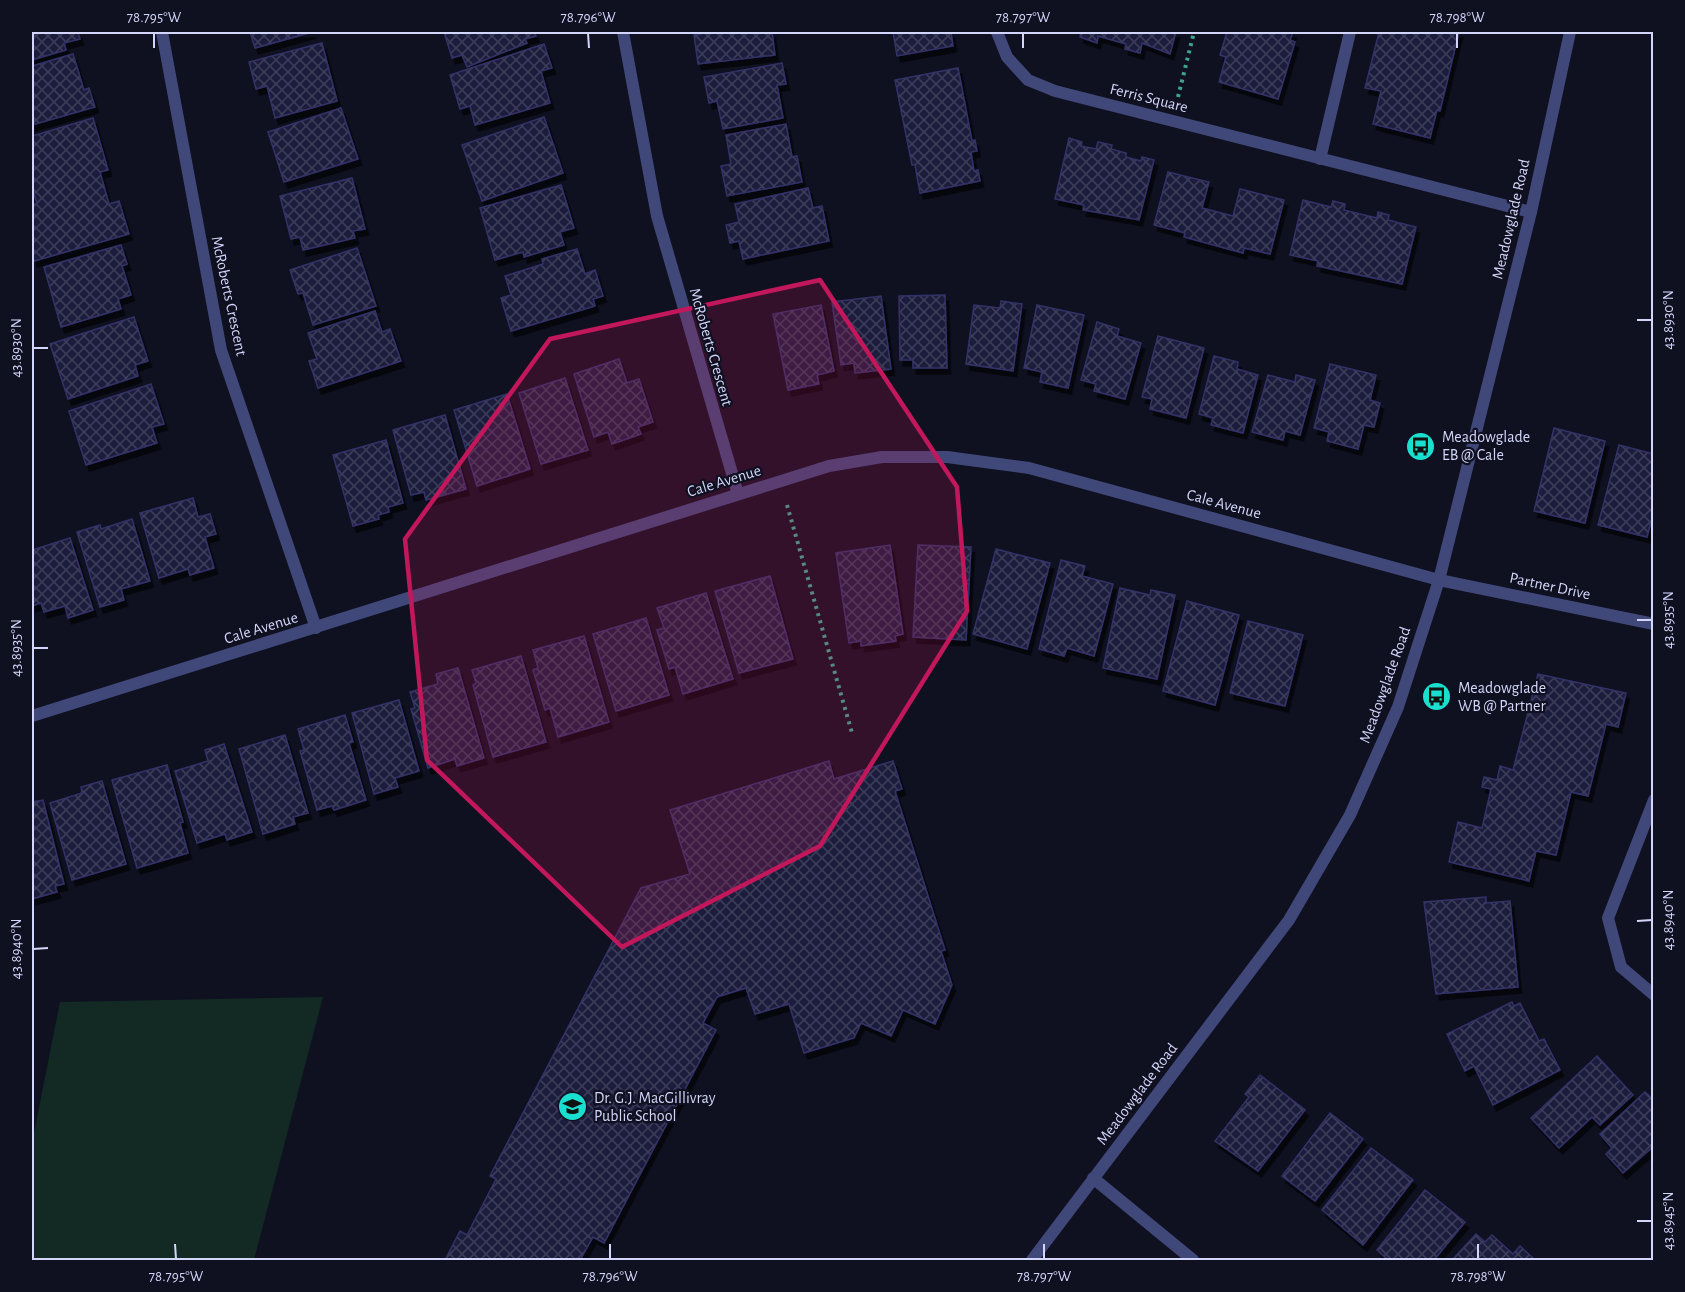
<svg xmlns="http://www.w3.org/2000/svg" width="1685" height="1292" viewBox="0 0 1685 1292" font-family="'Alegreya Sans',sans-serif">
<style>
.green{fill:#132924}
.building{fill:url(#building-cross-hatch);stroke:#333268;stroke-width:1.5;filter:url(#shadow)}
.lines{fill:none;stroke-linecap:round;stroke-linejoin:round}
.path{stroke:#3ca58b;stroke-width:4;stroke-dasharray:3 4.5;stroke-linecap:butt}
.street{stroke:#404879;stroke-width:12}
.marked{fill:#c2185b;fill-opacity:0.2;stroke:#c2185b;stroke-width:4.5;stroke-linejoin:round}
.ticks{fill:none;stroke:#d3d6fa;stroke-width:2}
.labels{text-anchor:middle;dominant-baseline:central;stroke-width:4.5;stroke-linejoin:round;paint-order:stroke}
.street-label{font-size:16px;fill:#d3d6fa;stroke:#0f1020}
.poi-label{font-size:16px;fill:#d3d6fa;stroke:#0f1020;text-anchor:start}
.neatline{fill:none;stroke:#d3d6fa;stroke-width:2}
.ticks-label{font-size:15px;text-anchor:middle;fill:#d3d6fa}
</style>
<defs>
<pattern id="building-cross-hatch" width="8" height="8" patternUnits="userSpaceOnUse" patternTransform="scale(1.5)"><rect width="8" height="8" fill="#1e1e3e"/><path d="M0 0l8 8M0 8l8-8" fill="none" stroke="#3e3e5b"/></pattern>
<filter id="shadow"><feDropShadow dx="3.5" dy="6" stdDeviation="0" flood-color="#0009"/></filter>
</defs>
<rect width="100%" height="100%" fill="#0f1020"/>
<!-- green -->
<path class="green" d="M323,997L254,1260H32V1143L60,1002Z"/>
<!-- building -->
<g class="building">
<path d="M32,32H78L80,39L64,43L66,50L32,60Z"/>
<path d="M250,32H313L255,48Z"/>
<path d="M444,32H534L536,36L525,39L527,43L467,67L462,55L452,58Z"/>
<path d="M701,32H772L775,55L698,64L694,35L701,34Z"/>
<path d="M893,32H951L953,46L897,56Z"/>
<path d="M1081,32H1176L1170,54L1142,43L1140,53L1125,49L1126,44L1098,36L1097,43L1080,37Z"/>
<path d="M1227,32H1293L1290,40L1295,42L1278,99L1219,82L1226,57L1220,55Z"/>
<path d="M1379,32H1459L1440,111L1437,110L1430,138L1373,124L1381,91L1365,88Z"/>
<path d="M322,43L337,101L275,118L267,86L256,89L249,62Z"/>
<path d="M544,44L552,68L541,71L550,103L475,125L470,106L460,109L450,75Z"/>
<path d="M73,54L84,90L89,88L95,107L32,125V66Z"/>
<path d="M782,63L786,84L777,85L783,118L723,129L717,101L709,103L704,77Z"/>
<path d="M958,68L972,141L975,140L977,151L971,152L974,171L978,170L980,181L920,193L915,165H912L895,80Z"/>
<path d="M341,108L358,159L284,182L268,132Z"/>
<path d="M544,117L563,173L482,201L462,145Z"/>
<path d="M93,118L108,170L100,172L109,204L119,201L129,234L34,261L32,253V205L37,203L32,188V136Z"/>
<path d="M786,124L792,157L797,156L802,182L727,196L721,166L731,164L726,135Z"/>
<path d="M1069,138L1082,142L1081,146L1096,149L1098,142L1112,145L1111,149L1126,153V157L1141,161L1142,157L1154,160L1139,220L1083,210L1084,205L1055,199Z"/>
<path d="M1168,172L1209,182L1202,208L1233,216L1240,189L1284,200L1270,254L1244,248L1243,253L1184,237L1185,233L1154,225Z"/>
<path d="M352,178L365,229L353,231L355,238L303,250L300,237L291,239L280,196Z"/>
<path d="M561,185L574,228L560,232L564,245L524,257L523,252L495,260L480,208Z"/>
<path d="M808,188L813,208L822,206L829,241L743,259L739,241L730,243L726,225L739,222L735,204Z"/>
<path d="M1303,200L1331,207L1333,201L1345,204L1344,210L1377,218L1378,212L1389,215L1388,220L1416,227L1402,284L1317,266L1318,261L1290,255Z"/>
<path d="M121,245L127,264L122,266L131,295L118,299L121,309L61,327L44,267Z"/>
<path d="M357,248L376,306L313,325L303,293L298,294L290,270Z"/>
<path d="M577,249L585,274L595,270L603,296L593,299L595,306L511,331L501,298L511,295L505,276L543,264L542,259Z"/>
<path d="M945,295L947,368H913V360H900L899,296Z"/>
<path d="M881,296L891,369L855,373L854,363L841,365L832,302Z"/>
<path d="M1001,301L1022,304L1013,371L966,364L974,305L1000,308Z"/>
<path d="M821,305L834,371L817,375L819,384L788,390L773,314Z"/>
<path d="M1037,305L1084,315L1068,388L1040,382L1042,372L1024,368Z"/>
<path d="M375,311L382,332L390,329L401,361L318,388L309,361L317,359L308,333Z"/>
<path d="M134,317L148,361L135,365L138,376L68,399L50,344Z"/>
<path d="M1097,322L1119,329L1117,336L1141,343L1125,399L1094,391L1096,384L1081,380Z"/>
<path d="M1158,336L1204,348L1186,418L1150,409L1152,399L1142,397Z"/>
<path d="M1214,356L1238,362L1237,369L1258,375L1243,433L1211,425L1213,418L1199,414Z"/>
<path d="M619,359L627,383L639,379L653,422L638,427L641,434L612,444L608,432L594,437L574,374Z"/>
<path d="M1330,364L1376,375L1370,400L1380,403L1374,427L1364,425L1358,449L1327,441L1329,432L1314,428Z"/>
<path d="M1268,375L1295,382L1296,375L1315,380L1300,435L1285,431L1283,440L1252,432Z"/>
<path d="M565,378L588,450L541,464L519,393Z"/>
<path d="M151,384L164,424L152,427L157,443L86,465L69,411Z"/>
<path d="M507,394L530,469L477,486L454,410Z"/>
<path d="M445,415L466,489L426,500L424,492L411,495L393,430Z"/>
<path d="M1554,428L1605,441L1585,523L1534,511Z"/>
<path d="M386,440L403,503L388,507L389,512L378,515L379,519L353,526L333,455Z"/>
<path d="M1619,445L1654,454V510L1647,537L1598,525Z"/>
<path d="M193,498L198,517L210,514L216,534L205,537L214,568L190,575L188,569L159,578L140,513Z"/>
<path d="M132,519L150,581L121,589L124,600L100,607L77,532L100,525L101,529Z"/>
<path d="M70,538L93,610L68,618L65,606L44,612L41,603L32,606V550Z"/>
<path d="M890,545L903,634L895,636L896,641L861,646V641L849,643L836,553Z"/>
<path d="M918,545L971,547L966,640L913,637Z"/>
<path d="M996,549L1050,563L1027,649L973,634Z"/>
<path d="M1061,560L1085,566L1082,576L1113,584L1094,656L1067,648L1064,656L1039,649Z"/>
<path d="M770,576L793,659L739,673L715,591Z"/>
<path d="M1120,588L1150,595L1151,590L1175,595L1157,679L1103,668Z"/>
<path d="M706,593L733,679L683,694L675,667L669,669L657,630L664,628L657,608Z"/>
<path d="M1187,601L1239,615L1215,705L1163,691Z"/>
<path d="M646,618L669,695L616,711L593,634Z"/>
<path d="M1248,621L1303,635L1285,706L1230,693Z"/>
<path d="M584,636L609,722L558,737L550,708L545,710L533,670L538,668L533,650Z"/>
<path d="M521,656L546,742L493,757L473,685L476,683L472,670Z"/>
<path d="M458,668L484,758L457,766L455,759L428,768L411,709L415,708L410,692L438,684L436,674Z"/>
<path d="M1538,674L1626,693L1618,727L1606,724L1588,796L1571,792L1556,855L1536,851L1529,881L1449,862L1458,822L1482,828L1491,789L1482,787L1484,777L1497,780L1500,766L1513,770Z"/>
<path d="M399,700L419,771L395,778L398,787L374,794L352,713Z"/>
<path d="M345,715L353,742L349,743L366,800L334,810L332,806L317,810L300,751L304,750L298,729Z"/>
<path d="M285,735L308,813L293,817L295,824L263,834L239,749Z"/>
<path d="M224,744L252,832L227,840L225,834L197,843L175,771L208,761L205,750Z"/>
<path d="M829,761L834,779L893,761L902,789L895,791L945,950L941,951L952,985L935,1024L903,1010L891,1036L861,1023L854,1038L804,1053L789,1004L755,1014L746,988L717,997L703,1023L716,1030L604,1243L593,1237L580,1260H445L460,1231L467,1235L496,1179L490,1176L641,888L690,874L670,810Z"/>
<path d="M167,765L183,822L180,823L188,853L137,868L112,780Z"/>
<path d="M102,781L126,864L72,880L50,803L82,793L81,787Z"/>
<path d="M43,800L64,884L55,886L57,892L32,899V802Z"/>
<path d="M1486,897V903L1510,901L1518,987L1436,994L1424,902Z"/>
<path d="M1512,1002L1514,1006L1520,1003L1539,1041L1544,1039L1560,1070L1493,1105L1474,1066L1465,1071L1447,1034Z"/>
<path d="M1597,1056L1633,1095L1600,1125L1592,1117L1559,1148L1531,1118Z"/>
<path d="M1260,1075L1305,1110L1258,1171L1215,1141L1249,1097L1245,1094Z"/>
<path d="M1645,1092L1654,1100V1146L1623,1173L1606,1154L1612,1148L1600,1134Z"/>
<path d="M1330,1113L1363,1139L1315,1201L1282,1176Z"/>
<path d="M1371,1148L1413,1180L1363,1245L1322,1210Z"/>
<path d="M1425,1190L1465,1222L1434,1260H1388L1377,1250Z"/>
<path d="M1476,1234L1485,1242L1492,1235L1513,1254L1520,1246L1534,1259L1452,1260Z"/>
</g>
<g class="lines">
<!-- path -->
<g class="path">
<path d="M1178,97L1194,32"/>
<path d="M787,505L852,733"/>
</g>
<!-- street -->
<g class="street">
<path d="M162,32L221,350L316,628"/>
<path d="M623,32L657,216L738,494"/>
<path d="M997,32L1007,57L1028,80L1055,91L1531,212"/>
<path d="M1320,159L1350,32"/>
<path d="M32,716L829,466L882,457H947L1029,468L1439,580L1654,624"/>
<path d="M1654,800L1608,918L1621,967L1654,995"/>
<path d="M1093,1178L1193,1260"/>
<path d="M1032,1260L1289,920L1350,815L1398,707L1439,580L1531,212L1570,32"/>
</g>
</g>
<!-- marked area -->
<path class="marked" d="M820,280L957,487L967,611L820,846L622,947L427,760L405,539L550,339Z"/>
<!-- ticks -->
<path class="ticks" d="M154,33V48M588,33L589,48M1023,33V48M1457,33V48M1637,320H1652M33,348H48M1637,620H1652M33,648H48M1637,921L1652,920M33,949L48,948M1637,1221H1652M175,1244L176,1259M610,1244V1259M1044,1244V1259M1478,1244V1259"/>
<!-- icons -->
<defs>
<symbol id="bus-disc" viewBox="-11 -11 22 22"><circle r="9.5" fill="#1adfce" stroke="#0f1020"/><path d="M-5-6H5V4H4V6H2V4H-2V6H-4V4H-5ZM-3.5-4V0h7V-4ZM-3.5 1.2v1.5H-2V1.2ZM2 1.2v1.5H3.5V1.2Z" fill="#111"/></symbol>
<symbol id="school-disc" viewBox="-11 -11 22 22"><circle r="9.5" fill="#1adfce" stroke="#0f1020"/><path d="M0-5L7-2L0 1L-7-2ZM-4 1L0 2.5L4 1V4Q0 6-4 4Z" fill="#111"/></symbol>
</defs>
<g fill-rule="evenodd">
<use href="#bus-disc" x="1404" y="430" width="33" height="33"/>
<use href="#bus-disc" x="1420" y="680" width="33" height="33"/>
<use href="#school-disc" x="556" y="1090" width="33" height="33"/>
</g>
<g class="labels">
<!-- street labels -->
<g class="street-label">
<text transform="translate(1149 98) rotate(14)">Ferris Square</text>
<text transform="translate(1511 219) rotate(-77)">Meadowglade Road</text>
<text transform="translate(229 296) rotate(78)">McRoberts Crescent</text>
<text transform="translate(711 347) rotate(74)">McRoberts Crescent</text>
<text transform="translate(724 481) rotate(-17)">Cale Avenue</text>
<text transform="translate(1224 504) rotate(15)">Cale Avenue</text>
<text transform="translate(1550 586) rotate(12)">Partner Drive</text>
<text transform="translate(261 628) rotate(-17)">Cale Avenue</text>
<text transform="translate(1385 685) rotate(-70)">Meadowglade Road</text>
<text transform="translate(1137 1094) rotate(-53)">Meadowglade Road</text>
</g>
<!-- poi labels -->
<g class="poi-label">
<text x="1442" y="437">Meadowglade<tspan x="1442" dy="18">EB @ Cale</tspan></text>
<text x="1458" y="688">Meadowglade<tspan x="1458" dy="18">WB @ Partner</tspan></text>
<text x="594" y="1098">Dr. G.J. MacGillivray<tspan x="594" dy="18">Public School</tspan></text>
</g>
</g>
<!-- border -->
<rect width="1685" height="1292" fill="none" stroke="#0f1020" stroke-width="66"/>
<rect x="33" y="33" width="1619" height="1226" class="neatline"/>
<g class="ticks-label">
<text x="154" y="22">78.795°W</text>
<text x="588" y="22">78.796°W</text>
<text x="1023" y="22">78.797°W</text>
<text x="1457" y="22">78.798°W</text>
<text transform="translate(1668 320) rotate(-90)" y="5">43.8930°N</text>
<text transform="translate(16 348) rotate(-90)" y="5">43.8930°N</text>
<text transform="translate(1668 620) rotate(-90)" y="5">43.8935°N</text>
<text transform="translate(16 648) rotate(-90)" y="5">43.8935°N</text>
<text transform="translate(1668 920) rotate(-90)" y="5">43.8940°N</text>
<text transform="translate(16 949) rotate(-90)" y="5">43.8940°N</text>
<text transform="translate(1668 1221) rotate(-90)" y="5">43.8945°N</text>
<text x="176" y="1281">78.795°W</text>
<text x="610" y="1281">78.796°W</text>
<text x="1044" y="1281">78.797°W</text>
<text x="1478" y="1281">78.798°W</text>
</g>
</svg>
